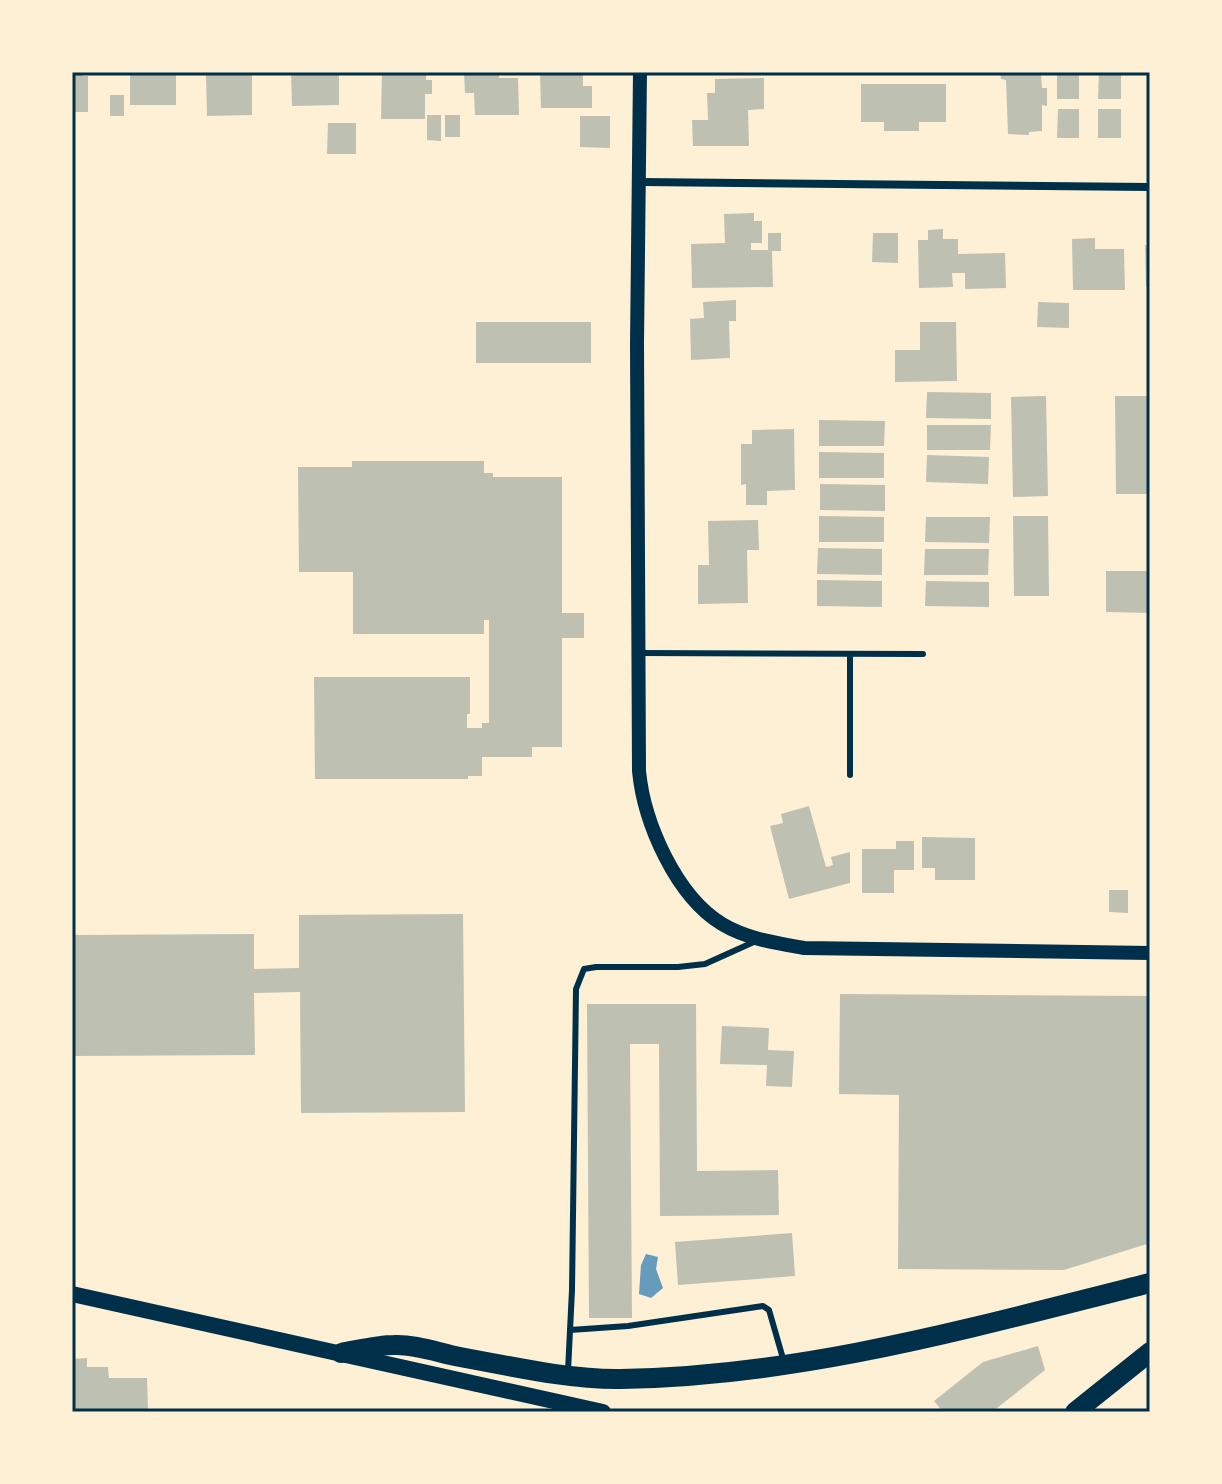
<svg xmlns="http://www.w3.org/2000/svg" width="1222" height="1484" viewBox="0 0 1222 1484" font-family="'Libre Baskerville',serif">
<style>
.water{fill:#669bbc}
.building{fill:#bec0b2}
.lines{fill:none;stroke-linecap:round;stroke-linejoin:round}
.service{stroke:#003049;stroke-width:6}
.minor{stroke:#003049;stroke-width:8}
.tertiary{stroke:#003049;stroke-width:14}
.secondary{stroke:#003049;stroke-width:16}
.primary{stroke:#003049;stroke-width:20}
.neatline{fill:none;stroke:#003049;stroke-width:3}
</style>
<rect width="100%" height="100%" fill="#fdf0d5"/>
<!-- water -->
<path class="water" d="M646,1254L658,1257L656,1269L663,1288L651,1298L639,1294L641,1265Z"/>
<!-- building -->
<g class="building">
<path d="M72,72H83V76H88V112H72Z"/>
<rect x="130" y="72" width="46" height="33"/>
<path d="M217,72L252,73V115L207,116L206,74Z"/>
<path d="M291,72H339V105L292,106Z"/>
<path d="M382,72H426V80H432V94H425V119H381Z"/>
<path d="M464,72H499V78H518L519,115H475L474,93H465Z"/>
<path d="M540,72H583V86H592V108H541Z"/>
<path d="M1000,72L1041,75L1042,88H1047V106L1042,105V131L1029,132V135L1008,134L1006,80L1001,79Z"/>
<rect x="1057" y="72" width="22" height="27"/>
<path d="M1099,72H1121V99H1098Z"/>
<path d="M764,78V109L748,110L749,146H693L692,120H708L707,93H715V79Z"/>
<path d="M861,84H946V122H919V131H884V122H861Z"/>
<rect x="110" y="95" width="14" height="21"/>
<path d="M1058,109H1079V138H1057Z"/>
<rect x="1098" y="109" width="23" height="29"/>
<path d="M427,115H441V141L427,140Z"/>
<rect x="445" y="115" width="15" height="22"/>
<path d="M580,116H610V148L580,147Z"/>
<path d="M328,123H356V154H327Z"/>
<path d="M754,213V221H762V243H751V250H768V233H781V251H772L773,287L692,288L691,244L725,243L724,214Z"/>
<path d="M943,229V239H958V254L1005,253L1006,288L965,289V273H952L953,287L919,288L918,240H928V230Z"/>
<path d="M873,233H898V263L872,262Z"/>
<path d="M1095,238V249H1124L1125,290H1073L1072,239Z"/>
<path d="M1145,245H1150V287H1146Z"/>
<path d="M736,300V321H729L730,358L691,360L690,319L704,318L703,302Z"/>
<path d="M1038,302L1069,303V328L1037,327Z"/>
<rect x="476" y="322" width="115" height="41"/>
<path d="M920,322H956L957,381L895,382V350H920Z"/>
<path d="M927,392L991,393V419L926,418Z"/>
<path d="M1046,396L1048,496L1013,497L1011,397Z"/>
<path d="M1115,396H1150V494H1116Z"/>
<path d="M819,420L885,421L884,446H819Z"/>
<path d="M927,425H991L990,450H927Z"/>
<path d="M794,429L795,490L767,491V505H746V484L741,485V444H752V430Z"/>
<path d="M819,452L884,453V478H819Z"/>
<path d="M927,455L989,457L988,484L926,482Z"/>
<path d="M352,461H484V473H493V477H562V613H584V638H562V747H532V757H482V776H468V779H315L314,677H470V714H467V728H482V723H489V620H484V634H353V572H299L298,467H352Z"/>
<path d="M820,484L885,485V511L820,510Z"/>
<path d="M819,516L884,517V542H819Z"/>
<path d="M1013,516H1048L1049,596H1014Z"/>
<path d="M926,517H990L989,543L925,542Z"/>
<path d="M758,520L759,550H747L748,603L698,604V565H709L708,521Z"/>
<path d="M818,548L882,549V575L817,574Z"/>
<path d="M925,549H989L988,575H924Z"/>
<path d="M1106,571H1150V613L1106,612Z"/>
<path d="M817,580L882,581V607L817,606Z"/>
<path d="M926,581L989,582V607L925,606Z"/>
<path d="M809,806L826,867L833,865L831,857L850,852V883L789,899L770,826L783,823L781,814Z"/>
<path d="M922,837L975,838V880H935V868H922Z"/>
<path d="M896,841H914V870H894V893H862V849H896Z"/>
<path d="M1109,890H1128V913L1109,912Z"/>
<path d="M463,914L465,1112L301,1113L300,992L254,993L255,1055L72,1056V935L254,934V969L299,968V915Z"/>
<path d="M840,994L1150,996V1243L1064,1270L898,1269L899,1095L839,1094Z"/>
<path d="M587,1004H696L697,1171L778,1170L779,1215L660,1216L659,1044H630L632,1318H589Z"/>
<path d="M722,1026L769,1028L768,1050L794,1051L792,1087L766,1086L767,1065L720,1064Z"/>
<path d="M792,1233L795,1276L678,1285L675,1242Z"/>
<path d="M1038,1346L1045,1370L992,1412H943L934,1401L983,1362Z"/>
<path d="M87,1358V1367H108L109,1378H147L148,1412H72V1359Z"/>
</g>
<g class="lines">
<!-- service -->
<g class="service">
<path d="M638,653L923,654"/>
<path d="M850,775V654"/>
<path d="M570,1330L628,1326L763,1306L769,1310L784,1362"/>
<path d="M568,1371L572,1290L576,989L584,969L596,967H678L705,964L756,941"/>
</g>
<!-- minor -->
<path class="minor" d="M640,182L1150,187"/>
<!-- tertiary -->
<path class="tertiary" d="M640,72L637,343L639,771C644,823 676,896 722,924C747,939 776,943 804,948L1150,953"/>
<!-- secondary -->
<path class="secondary" d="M72,1294L603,1412"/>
<!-- primary -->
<g class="primary">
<path d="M341,1353C358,1350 377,1345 394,1345C415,1344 439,1353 460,1357C510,1366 570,1380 621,1379C804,1376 974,1327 1150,1283"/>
<path d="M1075,1412L1150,1352"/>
</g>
</g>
<!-- border -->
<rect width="1222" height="1484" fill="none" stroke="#fdf0d5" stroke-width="148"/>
<rect x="74" y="74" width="1074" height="1336" class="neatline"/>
</svg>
